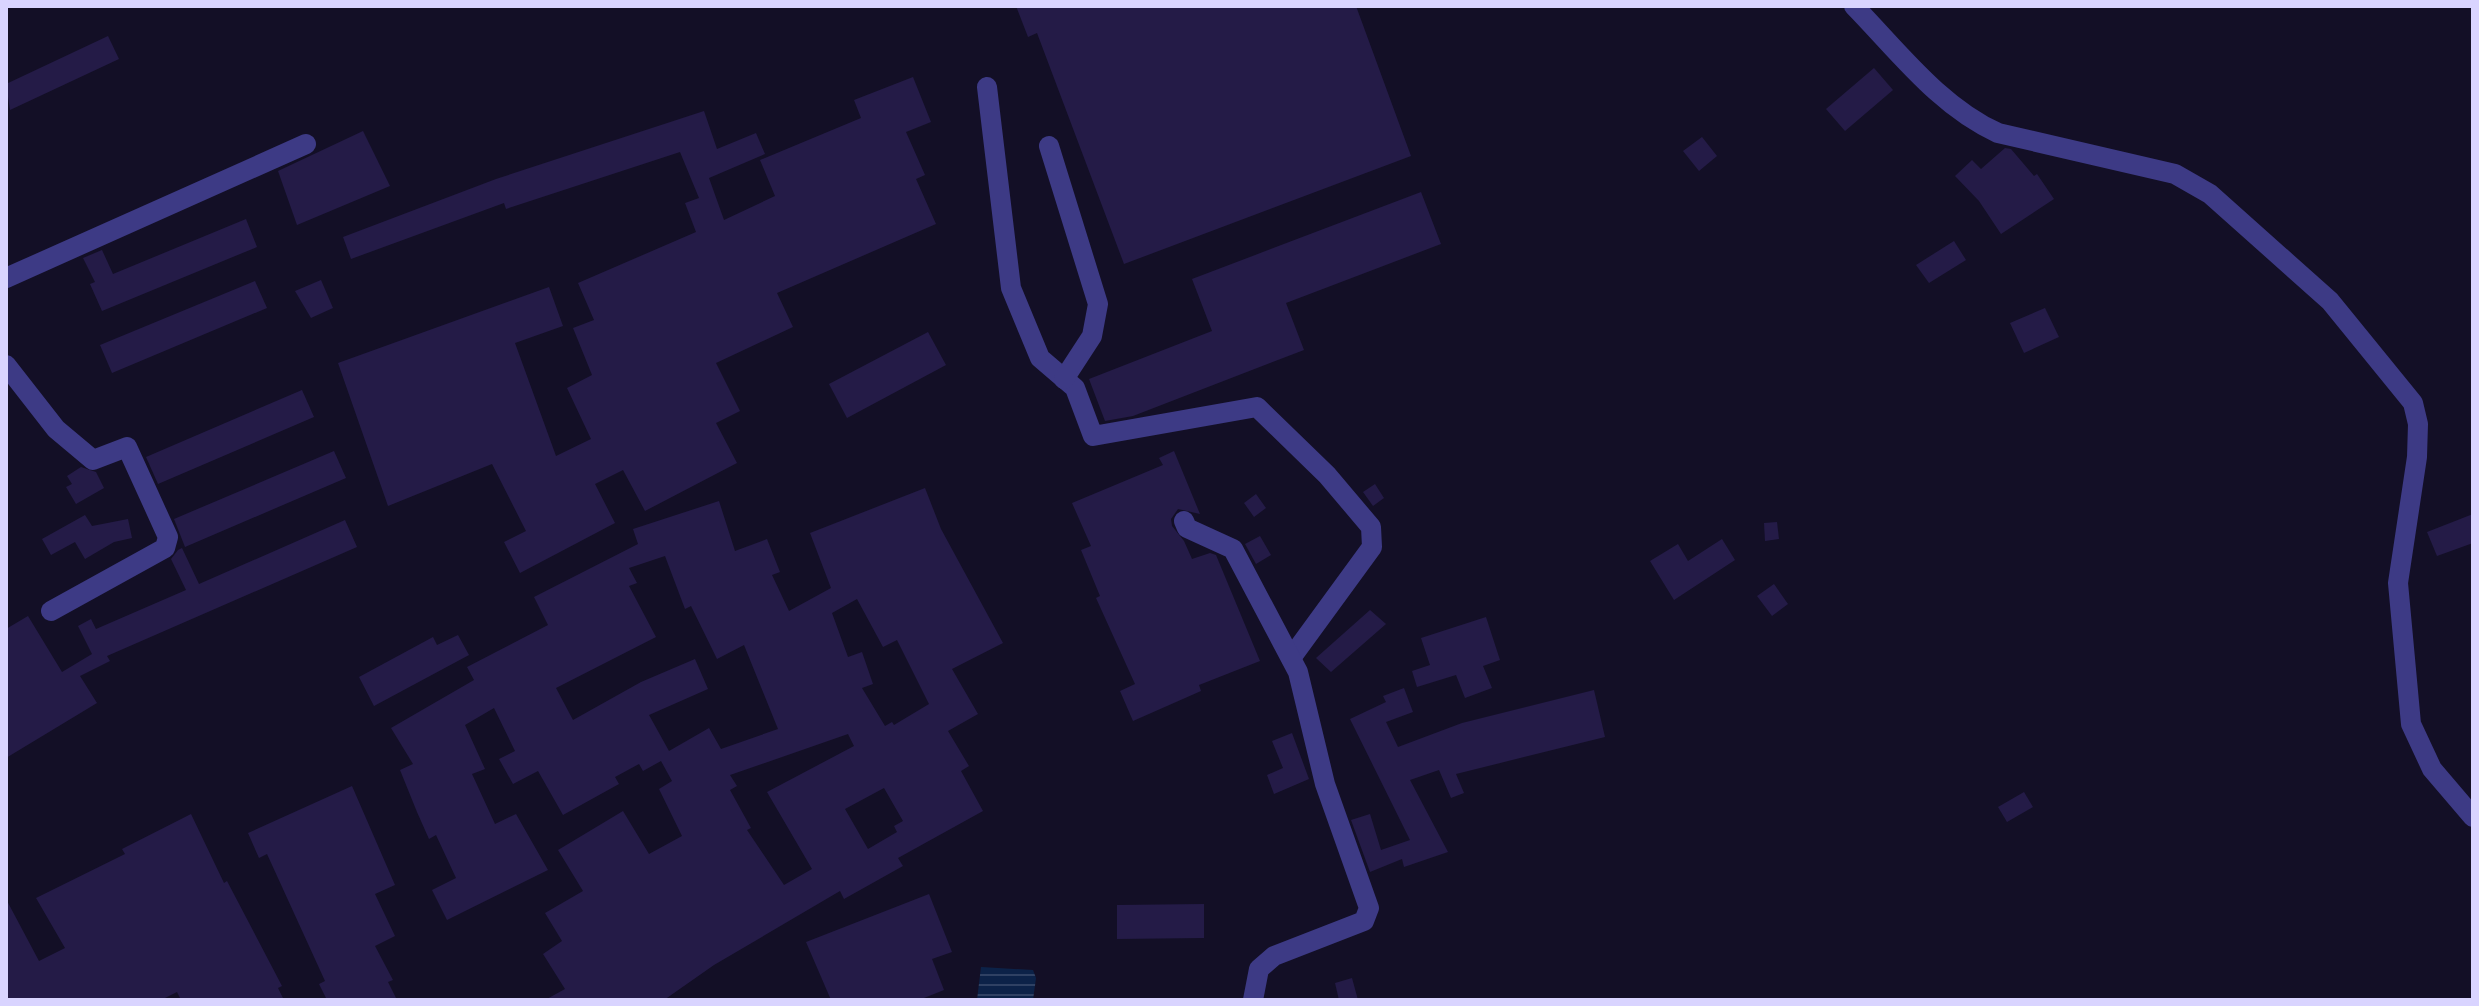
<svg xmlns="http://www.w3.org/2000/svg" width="2479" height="1006" viewBox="0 0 2479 1006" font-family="Barlow,sans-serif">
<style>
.water{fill:url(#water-rules)}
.building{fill:#241b47;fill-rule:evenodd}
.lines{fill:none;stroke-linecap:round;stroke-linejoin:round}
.minor{stroke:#3d3a85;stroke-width:20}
</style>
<defs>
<pattern id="water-rules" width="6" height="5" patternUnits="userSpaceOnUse" patternTransform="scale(2)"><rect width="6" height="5" fill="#0c2248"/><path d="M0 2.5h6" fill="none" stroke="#2f4163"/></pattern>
</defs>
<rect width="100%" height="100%" fill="#130f26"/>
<!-- water -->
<path class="water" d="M981,967L1033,970L1036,978L1033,1000H977Z"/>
<!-- building -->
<g class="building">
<path d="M1016,6H1356L1411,156L1124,264L1037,33L1028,37Z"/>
<path d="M108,36L119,59L10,110L6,84Z"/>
<path d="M1874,68L1893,90L1845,131L1826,109Z"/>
<path d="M913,77L931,122L906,132L925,175L916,179L936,224L777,293L793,327L716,363L740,411L716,423L737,463L645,511L623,470L595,484L615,523L520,573L504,542L526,531L492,464L388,506L338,363L549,287L563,326L515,343L556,456L591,439L567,388L592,375L573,328L594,320L578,283L696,232L685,203L699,198L680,152L506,209L504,203L351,259L343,237L496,179L704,111L717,149L756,133L765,154L709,178L724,220L775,196L760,160L861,118L854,100Z"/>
<path d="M363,131L390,186L297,225L278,171Z"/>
<path d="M1702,137L1717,156L1699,171L1683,151Z"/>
<path d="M2005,148L2011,149L2034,176L2037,174L2054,199L2001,234L1979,201L1955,176L1972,160L1981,169Z"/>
<path d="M1421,192L1441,244L1286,303L1304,350L1133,416L1105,421L1089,379L1212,331L1192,279Z"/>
<path d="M246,219L257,247L102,311L90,284L95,282L83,258L102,250L113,274Z"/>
<path d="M1954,241L1966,260L1929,283L1916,265Z"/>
<path d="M321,280L333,308L311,318L295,291Z"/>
<path d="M255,281L267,308L112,373L100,345Z"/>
<path d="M2045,308L2059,337L2024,353L2010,323Z"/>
<path d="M928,332L946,365L847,418L829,384Z"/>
<path d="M302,390L314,417L158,484L146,457Z"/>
<path d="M334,451L346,478L185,547L174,519Z"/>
<path d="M1174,451L1200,514L1178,509L1171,519L1172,526L1184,541L1192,559L1210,553L1216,555L1260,661L1199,685L1201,691L1133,721L1120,691L1135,684L1096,598L1100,596L1081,550L1091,546L1072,503L1163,465L1159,458Z"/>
<path d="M81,467L96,472L104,488L76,504L66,487L72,484L67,476Z"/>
<path d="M1375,484L1384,498L1373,506L1363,492Z"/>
<path d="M925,488L941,529L1003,643L952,669L978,714L948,731L969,766L961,771L983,811L898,858L903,866L844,899L840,891L714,965L664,1000H545L565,989L543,954L562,941L545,913L583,891L558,850L623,811L649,854L682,836L659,789L672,781L661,761L643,771L639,764L615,777L619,784L563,815L538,771L513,784L499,759L515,751L494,708L465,725L485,769L472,774L495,824L516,814L548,870L447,920L432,890L456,878L436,835L429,839L417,812L400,770L413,764L391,728L474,680L467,667L548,625L534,597L638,544L633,529L719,501L735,551L767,539L780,572L772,575L789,611L831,588L810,533ZM665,556L685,609L691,606L717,659L744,645L778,729L721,749L709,728L669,751L649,715L708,689L695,659L641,682L573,720L556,688L656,637L629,586L637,583L629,568ZM857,599L883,647L897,640L929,704L894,725L892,722L885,726L862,688L873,684L862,652L848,657L832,613ZM848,734L854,746L767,792L812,869L784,885L747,830L751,828L730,790L737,786L730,775ZM884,788L903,821L894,826L897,832L868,849L845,809Z"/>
<path d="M1256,494L1266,508L1254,517L1244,503Z"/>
<path d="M2473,514V543L2437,556L2427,532Z"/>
<path d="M85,515L92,526L128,519L132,538L114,542L85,559L75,542L51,555L42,539Z"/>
<path d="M345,520L357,547L107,656L110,661L80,676L97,703L6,758V629L28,616L62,672L92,654L78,626L91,619L96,629L186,590L171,559L178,550L182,548L199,584Z"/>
<path d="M1777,522L1779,539L1765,541L1764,523Z"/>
<path d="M1260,536L1271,555L1256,564L1245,544Z"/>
<path d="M1722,539L1735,560L1674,600L1650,561L1678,544L1688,561Z"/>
<path d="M1774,584L1788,604L1772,616L1757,596Z"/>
<path d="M1370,610L1386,624L1331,672L1316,658Z"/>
<path d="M1486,617L1500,660L1483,666L1492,688L1465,698L1456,675L1417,687L1412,671L1430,665L1421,638Z"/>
<path d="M458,635L469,655L374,706L359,677L433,637L437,645Z"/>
<path d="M1404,688L1413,712L1386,722L1398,747L1462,723L1594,690L1605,737L1456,774L1464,793L1451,798L1439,770L1410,780L1448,852L1404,867L1402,859L1370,872L1351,820L1370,814L1381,850L1410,840L1350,719L1386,702L1383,696Z"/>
<path d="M1292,733L1309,779L1274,794L1267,775L1283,768L1272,741Z"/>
<path d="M352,786L395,885L375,894L395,936L375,946L393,980L388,982L397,1000H327L319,984L325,981L267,854L259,858L248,833Z"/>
<path d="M2024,792L2033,807L2007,822L1998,807Z"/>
<path d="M191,814L224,883L227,881L282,986L278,988L284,1000H181L177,992L161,1000H6V899L39,961L65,948L36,898L125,854L122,849Z"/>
<path d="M929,894L952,952L932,959L944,990L919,1000H831L806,942Z"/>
<path d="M1204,904V938L1117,939V905Z"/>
<path d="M1352,978L1358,1000H1339L1335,983Z"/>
</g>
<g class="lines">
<!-- minor -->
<g class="minor">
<path d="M1854,6C1898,51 1940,107 1998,133L2175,174L2210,194L2330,301L2413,403L2418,424L2417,457L2398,583L2411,724L2432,769L2473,817"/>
<path d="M987,87L1011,288L1040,358L1075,388L1093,436L1257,407L1327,475L1371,527L1372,547L1291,658"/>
<path d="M1049,146L1098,304L1092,336L1064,379"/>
<path d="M6,278L306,144"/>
<path d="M6,365L56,429L93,460L127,447L168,537L165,548L51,611"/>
<path d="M1184,521L1187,528L1233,549L1298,672L1325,784L1369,908L1364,921L1274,956L1259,969L1253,1000"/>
</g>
</g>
<!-- border -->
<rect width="2479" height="1006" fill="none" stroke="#d9d4ff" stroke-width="16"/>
</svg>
